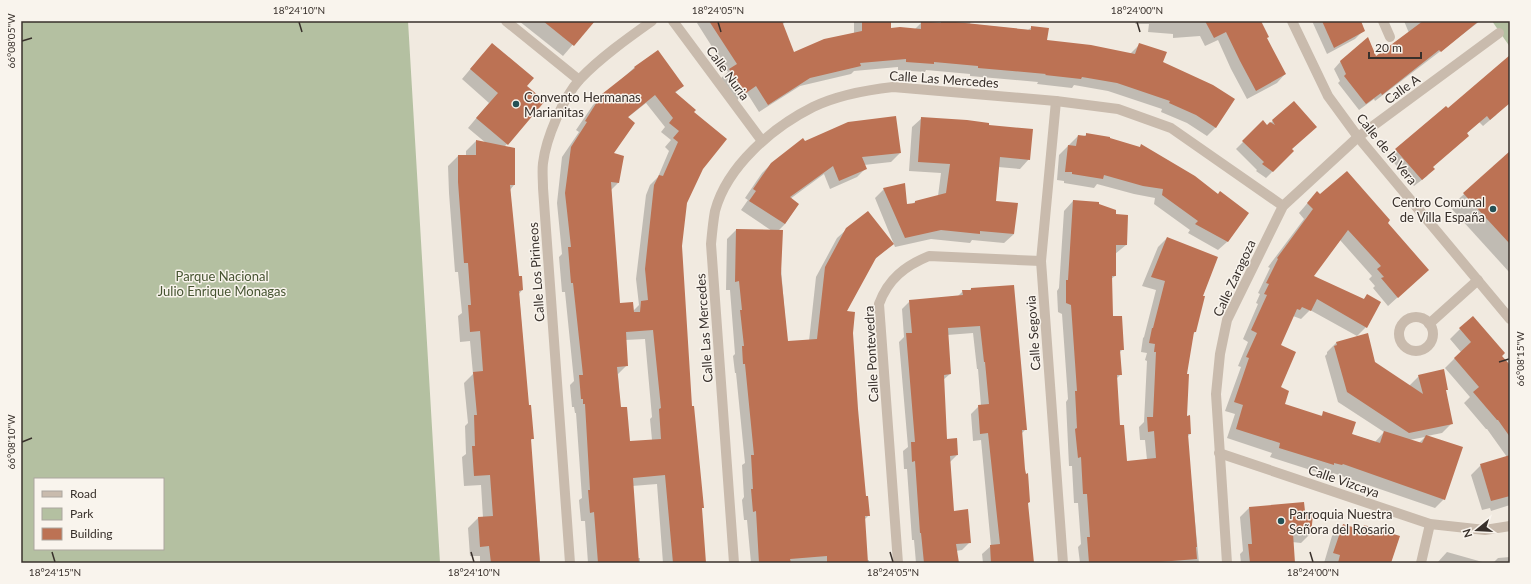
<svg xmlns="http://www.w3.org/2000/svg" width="1531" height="584" viewBox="0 0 1531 584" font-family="Lato,sans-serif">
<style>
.green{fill:#b4c0a1;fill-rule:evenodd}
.shadow{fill:#0003;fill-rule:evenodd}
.building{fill:#bc7254;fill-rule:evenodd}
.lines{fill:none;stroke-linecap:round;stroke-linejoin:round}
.minor{stroke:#c9bbad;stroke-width:10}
.ticks{fill:none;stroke:#38302b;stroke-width:1.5}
.poi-dot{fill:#245156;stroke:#f9f4ed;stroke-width:1.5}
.labels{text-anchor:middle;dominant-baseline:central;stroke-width:3;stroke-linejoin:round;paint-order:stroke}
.street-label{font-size:13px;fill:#38302b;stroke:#f9f4ed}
.poi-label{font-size:13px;fill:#38302b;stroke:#f9f4ed;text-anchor:start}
.park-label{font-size:13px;fill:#465431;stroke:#f9f4ed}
.neatline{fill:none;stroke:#38302b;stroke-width:1.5}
.ticks-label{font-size:10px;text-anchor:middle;fill:#38302b}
</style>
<rect width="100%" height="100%" fill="#f1eae0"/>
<!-- green -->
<g class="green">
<path d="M21,21H408L440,563H21ZM35,479H163V549H35Z"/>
<path d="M1492,21H1510V47Z"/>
</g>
<!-- shadow -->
<g class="shadow">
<path d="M519,21H593L563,56Z"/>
<path d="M699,21H784L785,22L782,25L793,53L854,34V21H889L890,29H915L922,22L930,23V21H971L970,24L1028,30L1032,27L1046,41L1130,54L1139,45L1162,63L1233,99L1215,128L1207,136L1187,123L1161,112L1162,109L1108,91L1074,85L1072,88L1037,84L1038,82L970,76V74L926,70L925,72L898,70V67L854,71L851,74L800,86L759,112L747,93L737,100L721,78L728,72L697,23Z"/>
<path d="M1136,21H1260L1266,39L1285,74L1277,83L1247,99L1231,69L1218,40L1205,46L1200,36L1173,38V34L1148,32L1149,24H1135Z"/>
<path d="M1312,21H1357L1362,32L1355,39L1327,54Z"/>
<path d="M1404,21H1480L1375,101L1374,99L1359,110L1338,83L1340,81L1334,69L1341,61L1376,57L1409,33Z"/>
<path d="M483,54L526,86L507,144L504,147L514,185L510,190L518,277L522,290L519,294L528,406L533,438L530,441L540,563H480V556H470L468,528L478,518H483L481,485L464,486L462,457L466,454L465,426L468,423L464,383L473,374L470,341L460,342L458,316L462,313L458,272H455L449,193L448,166L458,156H466V151L476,141L486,143L468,128L489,103L462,79Z"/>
<path d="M1510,61V91L1496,115L1483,126L1479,122L1466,134L1432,167L1427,176L1414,186L1389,157L1446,108L1448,110Z"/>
<path d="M635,67L683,86L675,93L692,112L702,168L686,203L681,246L691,407L703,507L701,509L705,563H663L657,484L632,486L638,558H640V563H588L585,521H581L579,500L582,498L576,413H575L574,407H572L570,385L574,381L565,292H562L559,257L562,254L557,203L562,157L579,132L576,130L593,105ZM646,103L665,127L661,132L671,140L665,147L669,151L658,177L650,185L646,195L636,279L639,305L633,311L619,304L611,190L618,183L613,153L627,118ZM645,339L652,417L650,419L652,440L629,443L620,408L618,374L627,365L625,340Z"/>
<path d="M1294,102L1291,149L1293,151L1266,178L1256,171L1257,170L1236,149L1263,122L1267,126Z"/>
<path d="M922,118L988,126L1029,159L1020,169L998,167L995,201L1014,234L1004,243L972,240L970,243L931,239L895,247L875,198L884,189L907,205L912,204L915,202L938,196L941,173L909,171L912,127Z"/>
<path d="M1087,134L1139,148L1141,146L1248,213L1227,242L1218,250L1188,233L1190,230L1154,204L1155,198L1134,194L1097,184L1094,188L1064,183V181L1057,180L1059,155L1078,136L1083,137Z"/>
<path d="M805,142L900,153L891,162L864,165L866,168L857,177L830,189L824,174L790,199L798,204L785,224L778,231L787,342L809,341L816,277L837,238L847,229L892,244L873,261L846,312L852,333L857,409L865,497L869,515L864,520L867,560H869V563H751L747,520H744L742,500L744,497L742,465L745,463L736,373H735L733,356L735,354L730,290H726L727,239L736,230L772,231L741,210L748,200L745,198L762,173L772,163Z"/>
<path d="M1510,152V273L1450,207Z"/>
<path d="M1317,192L1320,195L1386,223L1418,279L1388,306L1373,288L1375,286L1369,279L1372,276L1340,240L1312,277L1363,300L1367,296L1366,327L1357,336L1310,310L1301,319L1293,316L1279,345V388L1284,405L1320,417L1324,413L1351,434L1375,442L1384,432L1338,402L1325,356L1327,354V352L1336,343L1374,363L1409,386L1419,376L1447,389L1445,391L1451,424L1442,433L1427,436L1444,499L1435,508L1333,473L1332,474L1325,472L1323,474L1270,457L1272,453L1227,438L1235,414L1225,411L1241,367L1238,366L1248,342L1243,339L1258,304L1256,303L1260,294L1258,293L1270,268L1268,267L1304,219L1299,213ZM1425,437L1419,443L1409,440Z"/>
<path d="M1073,201L1126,245L1115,254V276L1111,279L1112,317L1123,349L1119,353L1121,374L1116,379L1119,426L1126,462L1147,460L1145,440H1140L1139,427L1144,422L1147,361L1145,360L1147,353L1141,352L1143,338L1144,337L1156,290L1142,286L1158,247L1167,238L1202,296L1195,332L1192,335L1186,375V417L1190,434L1187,437L1199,563H1080L1078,547L1081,544L1078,503H1074L1072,466H1069L1066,402L1068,399L1062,314L1058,312L1057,291L1059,288L1064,211Z"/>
<path d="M971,289L1026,429L1021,434L1024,469L1029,502L1027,504L1033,563H983L982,554L991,546L981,440L973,441L971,414L979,406H981L978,369H977L973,333L947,335L950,374L943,380L946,440L957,455L950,462L953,512L970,542L962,550L956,551L957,563H916L914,540H912L907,469H904L903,451L908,447L899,342L904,337L902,309L910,301L958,296L963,291H969Z"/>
<path d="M1460,329L1501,356L1510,366V505L1491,511L1490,508L1482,510L1471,475L1481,465L1507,457L1487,429H1486L1464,403L1470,397L1445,368L1461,352L1450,339Z"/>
<path d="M1249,508L1310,534L1301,543L1292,542L1294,563H1241L1240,554L1243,551L1240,517Z"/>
<path d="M1343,525L1360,530L1364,526L1390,563H1324L1332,536Z"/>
<path d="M1447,552L1486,563H1437Z"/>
<path d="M1510,557V563H1493L1498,558Z"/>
</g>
<!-- building -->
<g class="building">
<path d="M543,21H595L574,46Z"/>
<path d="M709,21H782L794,52L824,39L862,31V21H891V28L900,27L921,29V21L941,23V21H946L1031,30V26L1049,28L1047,40L1091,45L1135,54L1139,43L1167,52L1163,62L1213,85L1235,99L1216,128L1196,115L1169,103L1170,101L1117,83L1082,77L1081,79L1045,75L1046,74L978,68V66L934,62V64L906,62V59L860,63L861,66L810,78L768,105L756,86L746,93L729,69L737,64Z"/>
<path d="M1205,21H1261L1269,37L1267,38L1286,74L1256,91L1240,61L1226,32L1214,38Z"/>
<path d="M1322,21H1361L1365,31L1334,48Z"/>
<path d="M1423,21H1479L1441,52L1439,50L1382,95L1381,93L1366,104L1344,76L1346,74L1340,61L1368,37L1376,56Z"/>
<path d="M492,43L534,78L527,86L545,101L508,145L476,118L498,93L470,69Z"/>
<path d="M658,50L684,86L675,92L696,110L694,112L727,139L703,169L687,203L682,246L692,406H694L704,508H702L706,563H673L665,475L633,478L639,563H598L594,512L590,513L588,490H590L585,404H583V399H581L579,375H583L573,283H571L568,247H571L565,193L571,147L587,122L585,121L602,94L635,68L634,67ZM655,95L673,118L669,123L679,131L673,138L678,142L663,176L659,175L654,185L645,269L648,300L641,301L640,312H634L633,302L620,303L611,182L619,183L624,156L614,153L635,123L628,117ZM653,330L661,408L659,409L661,439L630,441L627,407H621L617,367L628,366L626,332Z"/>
<path d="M1510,55V103L1490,120L1487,116L1467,133L1469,136L1433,167L1435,169L1422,180L1395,149L1446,106L1448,108Z"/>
<path d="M1294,101L1317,127L1292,149L1294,151L1273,172L1262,164L1264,162L1242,141L1263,120L1267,125L1270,122L1275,125L1272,120Z"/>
<path d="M896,116L901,153L862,157L867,169L839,181L833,166L790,197L799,204L785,224L749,201L756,191L753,189L771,163L803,138L805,141L848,122Z"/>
<path d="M921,117L967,120L989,123V125L1033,129L1030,160L1000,157L996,201L1018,203L1014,234L980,231V234L941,230L905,238L883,188L905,183L907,204L915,203V201L946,193L950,164L918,162Z"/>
<path d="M1086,133L1110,137V138L1140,147L1141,144L1195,176L1218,194L1220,191L1249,213L1228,242L1195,224L1198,221L1162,195L1163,189L1143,186L1104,175L1103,179L1072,174V172H1065L1068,145L1076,146L1078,135L1086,136Z"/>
<path d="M476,140L515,148V185H510L519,276H522L523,290L519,291L529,405H531L534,439H531L540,563H491L489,546L480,547L478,517L493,516L490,475L474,476L472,446H475L474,415H477L473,372L483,371L480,331L470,332L468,305H471L468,263H464L458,182V155H476Z"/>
<path d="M1510,151V244L1463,193Z"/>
<path d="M1347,171L1390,220L1388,223L1429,270L1398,298L1381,278L1384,277L1377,269L1381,266L1348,230L1314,276L1364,299L1367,294L1381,302L1367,328L1317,299L1311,311L1302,307L1300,310L1297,309L1281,345L1296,352L1281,387L1289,391L1285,404L1322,416L1323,411L1356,422L1352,434L1380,443L1384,431L1422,443L1426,435L1463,447L1445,500L1343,464L1342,465L1334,463V465L1279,448L1280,443L1236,429L1243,405L1234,402L1249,358L1246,357L1257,333L1251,330L1267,295L1264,294L1269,284L1266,283L1278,259L1277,258L1313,209L1307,203L1317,191L1320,194Z"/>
<path d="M1073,200L1099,202V204L1116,210V214L1128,215L1127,245H1116V276H1112L1113,316H1122L1124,350H1120L1122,375H1117L1120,425H1124L1127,461L1156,458L1154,431L1148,432L1147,417H1153L1156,352H1154L1155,344L1149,343L1152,328H1153L1165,281L1151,277L1167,237L1218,257L1203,296H1205L1196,332H1194L1187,374H1189L1187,416L1190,415L1191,434H1188L1197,547H1196L1197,559L1147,563H1089L1087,537H1090L1087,494H1083L1081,457L1078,458L1075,429L1077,428L1075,391H1077L1071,305L1066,303V280H1068Z"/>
<path d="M868,211L894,244L876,258L847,311L855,312L853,333L858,409L866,496H868L870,516H865L868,563H827V556L790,559L791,563H759L756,511L753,512L751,489H753L751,455H754L745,364H743L742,346H744L740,310H742L739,281L735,282L736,229L783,230L781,274L788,341L817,339L825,267L846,228Z"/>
<path d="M1014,285L1027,430H1022L1025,469L1026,474L1028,473L1030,502L1028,503L1034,563H991L990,545L1000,544L988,433L980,434L978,405L989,404L985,362H984L980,326L948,328L951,374L944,375L947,439L957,438L958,455L950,456L954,511L968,509L971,543L956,544L959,563H924L921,533H920L915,461L912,462L911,442H915L906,333H912L909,300L963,295L962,290H971V288Z"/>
<path d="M1473,316L1505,353L1502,356L1510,365V437L1498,420H1497L1473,392L1479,387L1454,358L1471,342L1459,328Z"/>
<path d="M1368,333L1375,362L1423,394L1418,375L1444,369L1448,390H1446L1453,424L1409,433L1347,392L1334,346L1337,345L1336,342Z"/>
<path d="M1510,455V496L1491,501L1480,464Z"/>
<path d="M1304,502L1305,511L1313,515L1311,534L1293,533L1295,563H1250L1248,544H1252L1249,507Z"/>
<path d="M1343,524L1362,530L1364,525L1400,536L1391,563H1338L1340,555L1333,553Z"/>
</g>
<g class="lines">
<!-- minor -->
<g class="minor">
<path d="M506,21L579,80"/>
<path d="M673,21L762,141"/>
<path d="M1292,21L1328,96L1358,137L1510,319"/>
<path d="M1383,21L1390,37"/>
<path d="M1056,101L1041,261L1063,563"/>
<circle cx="1416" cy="334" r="17"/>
<path d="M1429,324L1478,280"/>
<path d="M1219,453L1430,524L1485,530L1510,526"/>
<path d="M570,563L543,188C543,180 542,171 543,163C546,138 563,98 580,79C600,58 628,38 652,21"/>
<path d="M734,563L711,244C712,233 713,222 715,211C727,166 773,127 813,107C838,95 866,90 893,87L1056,101L1118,109L1171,128L1283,206"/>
<path d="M898,563L879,304C888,279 905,266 929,256L1041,261"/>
<path d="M1227,563L1216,394L1220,354L1227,320L1283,206L1358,137L1499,33"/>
<path d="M1421,563L1430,524"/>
</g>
</g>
<!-- ticks -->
<path class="ticks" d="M299,22L302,32M718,22L721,32M1137,22L1140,32M22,41L32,38M1499,362L1509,359M22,442L32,438M52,552L55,562M471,552L474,562M890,552L893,562M1310,552L1313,562"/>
<!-- markers -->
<g class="poi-dot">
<circle cx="516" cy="104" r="4"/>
<circle cx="1493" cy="209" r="4"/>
<circle cx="1281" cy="521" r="4"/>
</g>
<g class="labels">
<!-- street labels -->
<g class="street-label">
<text transform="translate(728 73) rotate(54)">Calle Nuria</text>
<text transform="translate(944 79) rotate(4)">Calle Las Mercedes</text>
<text transform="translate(1402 89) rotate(-36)">Calle A</text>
<text transform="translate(1387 149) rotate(51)">Calle de la Vera</text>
<text transform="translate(536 272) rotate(-94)">Calle Los Pirineos</text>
<text transform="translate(1234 278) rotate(-65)">Calle Zaragoza</text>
<text transform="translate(704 328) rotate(-94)">Calle Las Mercedes</text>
<text transform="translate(1033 333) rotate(-94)">Calle Segovia</text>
<text transform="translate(871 354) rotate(-93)">Calle Pontevedra</text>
<text transform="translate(1344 481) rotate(19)">Calle Vizcaya</text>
</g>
<!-- poi labels -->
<g class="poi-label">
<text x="524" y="97">Convento Hermanas<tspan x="524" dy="15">Marianitas</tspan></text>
<text x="1485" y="202" text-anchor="end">Centro Comunal<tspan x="1485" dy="15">de Villa España</tspan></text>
<text x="1289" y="514">Parroquia Nuestra<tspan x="1289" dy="15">Señora del Rosario</tspan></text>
</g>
<!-- park labels -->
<g class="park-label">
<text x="222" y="276">Parque Nacional<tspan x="222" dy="15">Julio Enrique Monagas</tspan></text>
</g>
</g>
<!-- border -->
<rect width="1531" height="584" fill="none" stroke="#f9f4ed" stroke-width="44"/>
<!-- legend -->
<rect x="34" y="478" width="130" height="72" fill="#f9f4ed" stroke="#aca69f"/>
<rect x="42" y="491" width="20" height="6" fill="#c9bbad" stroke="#aca69f"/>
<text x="70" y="498" font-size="12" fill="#38302b">Road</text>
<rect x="42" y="508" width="20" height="12" fill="#b4c0a1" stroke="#aca69f"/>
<text x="70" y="518" font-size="12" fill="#38302b">Park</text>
<rect x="42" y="528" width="20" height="12" fill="#bc7254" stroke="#aca69f"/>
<text x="70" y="538" font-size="12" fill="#38302b">Building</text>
<!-- north arrow -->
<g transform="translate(1477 530) rotate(252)" stroke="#f9f4ed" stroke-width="3" paint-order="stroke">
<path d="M0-3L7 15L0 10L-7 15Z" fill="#38302b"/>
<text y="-6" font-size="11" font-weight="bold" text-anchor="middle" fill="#38302b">N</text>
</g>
<!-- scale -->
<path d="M1369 52v6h52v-6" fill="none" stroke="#38302b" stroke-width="2"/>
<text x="1375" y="52" font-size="12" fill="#38302b" stroke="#f9f4ed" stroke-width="3" paint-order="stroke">20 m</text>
<rect x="22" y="22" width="1487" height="540" class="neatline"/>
<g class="ticks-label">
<text x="299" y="14">18°24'10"N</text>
<text x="718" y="14">18°24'05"N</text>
<text x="1137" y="14">18°24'00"N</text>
<text transform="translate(11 41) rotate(-90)" y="4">66°08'05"W</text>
<text transform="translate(1520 359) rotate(-90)" y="4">66°08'15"W</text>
<text transform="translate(11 442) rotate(-90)" y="4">66°08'10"W</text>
<text x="55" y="576">18°24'15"N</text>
<text x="474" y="576">18°24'10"N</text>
<text x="893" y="576">18°24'05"N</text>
<text x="1313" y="576">18°24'00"N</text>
</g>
</svg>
